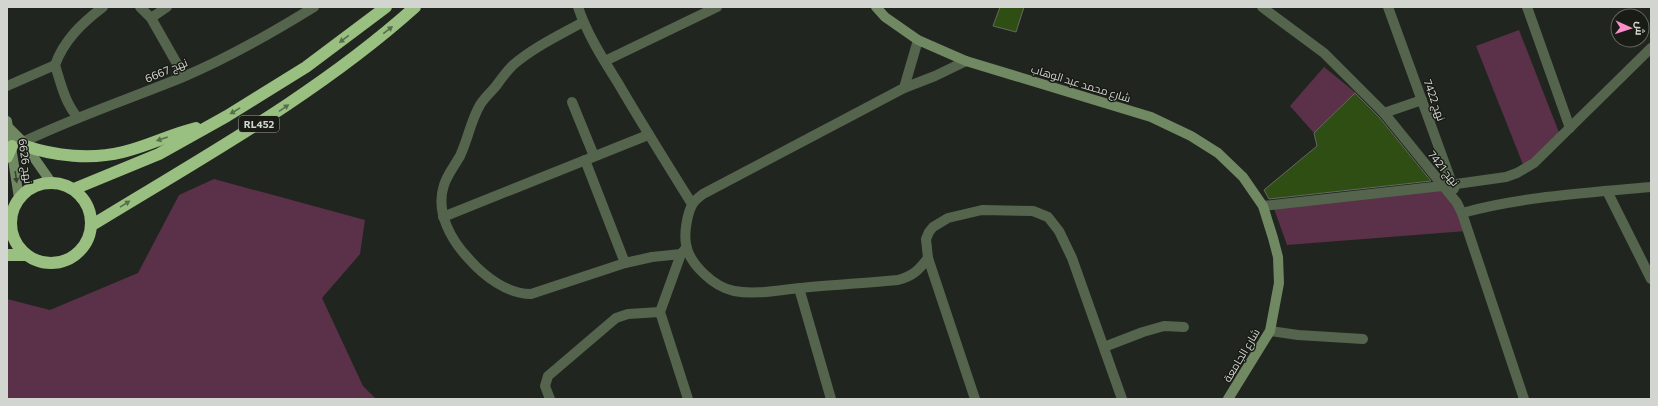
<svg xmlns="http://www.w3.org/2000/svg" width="1658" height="406" viewBox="0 0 1658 406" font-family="Commissioner,Cairo,sans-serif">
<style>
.green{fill:#5a3148}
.building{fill:#2e4e13;stroke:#646961}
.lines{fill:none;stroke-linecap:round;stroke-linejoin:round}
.street{stroke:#55644c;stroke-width:10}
.secondary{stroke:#718962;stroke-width:10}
.highway{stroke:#99bf81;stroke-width:12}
.oneway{fill:#586e4b}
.oneway2{fill:#374230}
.labels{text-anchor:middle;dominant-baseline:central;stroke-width:3;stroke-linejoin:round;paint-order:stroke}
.shield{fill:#181c15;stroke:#9b9e99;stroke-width:1}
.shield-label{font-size:10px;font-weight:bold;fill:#d3d5d1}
.street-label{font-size:11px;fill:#d3d5d1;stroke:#181c15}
</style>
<rect width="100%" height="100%" fill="#21251f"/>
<!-- green -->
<g class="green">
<path d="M1519,30L1560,135L1524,167L1476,46Z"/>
<path d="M1324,67L1356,93L1314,133L1290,106Z"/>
<path d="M214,179L365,220L360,254L322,298L363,386L376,399H7V299L50,310L138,273L179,195Z"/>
<path d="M1436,185L1456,209L1466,231L1287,245L1272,203Z"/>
</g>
<!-- building -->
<g class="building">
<path d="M1000,7H1024L1016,32L993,26Z"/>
<path d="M1355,93L1379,117L1431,181L1269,199L1264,190L1317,146L1314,133Z"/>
</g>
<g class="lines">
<!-- street -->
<g class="street">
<path d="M140,7L151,18L184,76"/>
<path d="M578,7C587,34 603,59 618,83C642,124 667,164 692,204"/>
<path d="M1262,7L1324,53L1384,113L1457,203L1462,213L1524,399"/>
<path d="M1388,7L1454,189"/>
<path d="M1527,7L1570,128"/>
<path d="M151,18L167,7"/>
<path d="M583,22C560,35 534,47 513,65C507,71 501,79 496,86C491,92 484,98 480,105C471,120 468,139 460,156C455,165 447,175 444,185C435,212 451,240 469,259C484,276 507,294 531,294L625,263L652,257L681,254"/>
<path d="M605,61L717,7"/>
<path d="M966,61L935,76L904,88L703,194C699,197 694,201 692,205C687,215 684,233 686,244C689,264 714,287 734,291C756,295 778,290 801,288C833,285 865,283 898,280C913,276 919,270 928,258L926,239L929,232L933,227L948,218L982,210L1033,211L1048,217L1059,231L1072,258L1122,399"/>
<path d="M55,65C64,40 82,23 103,7"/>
<path d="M55,65C61,84 65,103 78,118"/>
<path d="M7,86L55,65"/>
<path d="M904,88L918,40"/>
<path d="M572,102L594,156"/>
<path d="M1384,113L1422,100"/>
<path d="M23,142C75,117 129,99 183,77C228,58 272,33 314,7"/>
<path d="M585,160L625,263"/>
<path d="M1607,191L1651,279"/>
<path d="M1263,206L1442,186L1506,177L1517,173L1534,163L1651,48"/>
<path d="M1462,213C1524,196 1588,193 1651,187"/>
<path d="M443,217L648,135"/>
<path d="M685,249L681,254L660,312L688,399"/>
<path d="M928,258L975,399"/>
<path d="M799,288L831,399"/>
<path d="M1270,331L1298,335L1363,339"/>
<path d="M1104,347L1143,332L1164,326L1184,327"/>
<path d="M550,399L545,386L548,376L616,318L628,314L660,312"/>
</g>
<!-- secondary -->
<g class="secondary">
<path d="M876,7L885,17L918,40L966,61L1151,117L1191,136L1218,153L1243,177L1263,206L1273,238L1278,257L1279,283L1270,331L1228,399"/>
<path d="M7,121L19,198"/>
<path d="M9,128L23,142L51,182"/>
</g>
<!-- highway -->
<g class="highway">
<path d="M25,146C55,156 91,160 123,152C148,146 171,134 196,128"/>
<path d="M7,157L12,146"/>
<circle cx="51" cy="223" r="40"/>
<path d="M74,189L159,154L227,116L306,67L386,7"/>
<path d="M92,225C203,157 318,94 415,7"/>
<path d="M7,255H26"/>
</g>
</g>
<!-- one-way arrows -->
<defs><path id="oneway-solid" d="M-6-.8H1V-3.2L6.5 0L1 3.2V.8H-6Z"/></defs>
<g class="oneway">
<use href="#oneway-solid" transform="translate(388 30) rotate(-38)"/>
<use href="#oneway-solid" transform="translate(344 39) rotate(143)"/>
<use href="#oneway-solid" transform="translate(284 108) rotate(-34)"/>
<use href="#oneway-solid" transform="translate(235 111) rotate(149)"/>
<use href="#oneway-solid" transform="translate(162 139) rotate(161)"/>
<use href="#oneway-solid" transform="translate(125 204) rotate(-32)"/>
</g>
<use class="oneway2" href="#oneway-solid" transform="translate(16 177) rotate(82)"/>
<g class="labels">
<!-- shield labels -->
<rect class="shield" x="239" y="116" width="40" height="16" rx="3"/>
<g class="shield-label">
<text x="259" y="124">RL452</text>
</g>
<!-- street labels -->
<g class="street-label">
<text transform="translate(166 70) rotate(-23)">نهج 6667</text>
<text transform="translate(1081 83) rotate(17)">شارع محمد عبد الوهاب</text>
<text transform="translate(1435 100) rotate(70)">نهج 7422</text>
<text transform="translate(26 161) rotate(82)">نهج 6626</text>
<text transform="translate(1444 168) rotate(51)">نهج 7421</text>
<text transform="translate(1241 355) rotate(-59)">شارع الجامعة</text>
</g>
</g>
<!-- border -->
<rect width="1658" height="406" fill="none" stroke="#d3d5d1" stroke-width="16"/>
<!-- north arrow -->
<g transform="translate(1630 28) rotate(93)"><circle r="19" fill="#181c15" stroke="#636660"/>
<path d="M0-3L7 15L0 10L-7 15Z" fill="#f98fc9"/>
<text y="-6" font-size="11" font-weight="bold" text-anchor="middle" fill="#d3d5d1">ش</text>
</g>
</svg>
